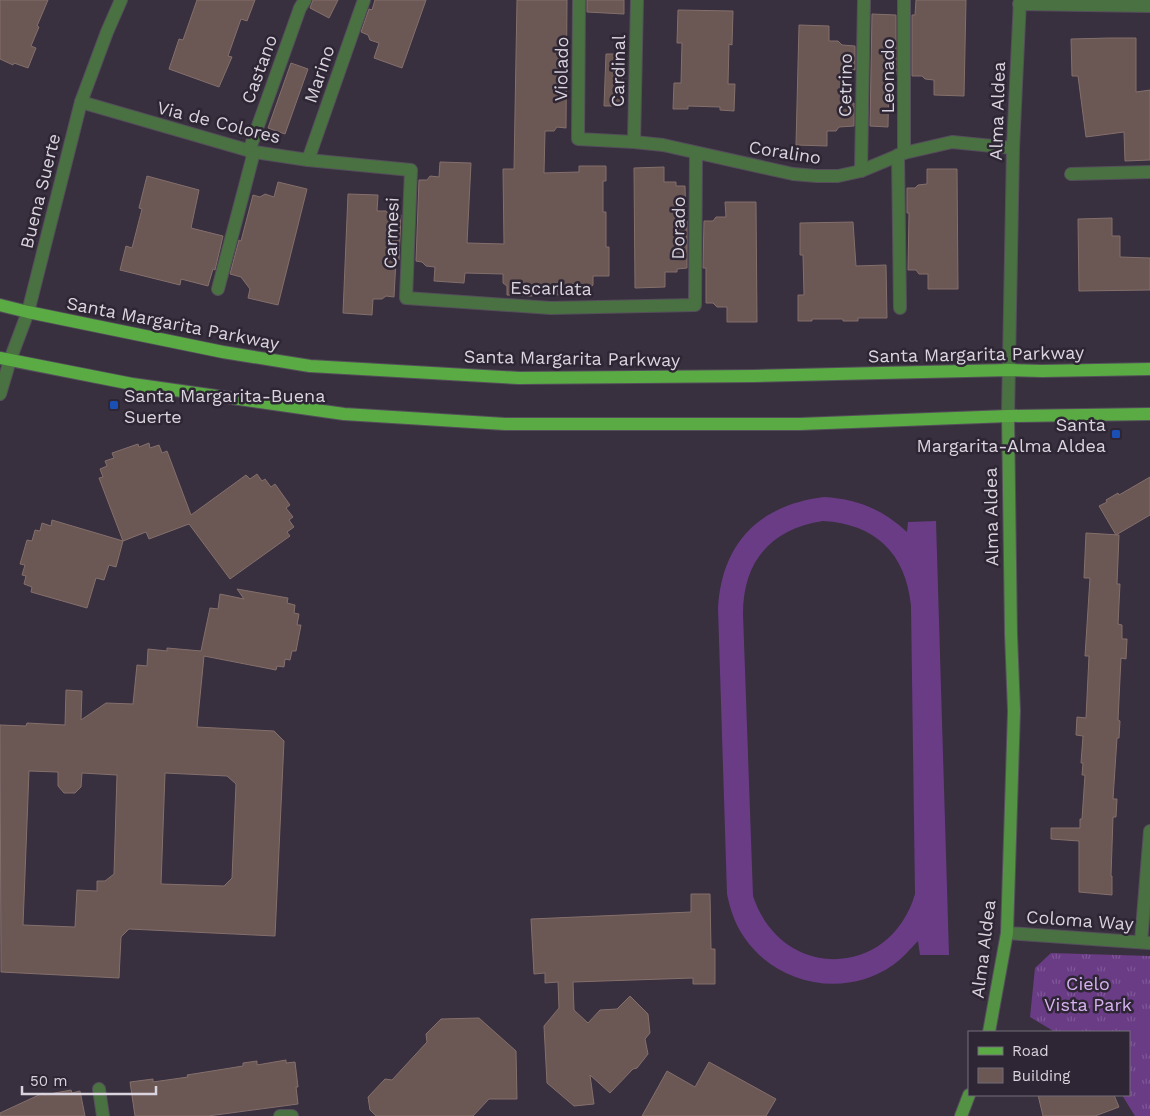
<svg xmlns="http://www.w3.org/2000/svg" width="1150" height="1116" viewBox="0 0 1150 1116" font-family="'Work Sans',sans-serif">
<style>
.grass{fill:url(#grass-tufts)}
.garden{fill:#6a3c86;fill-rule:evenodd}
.building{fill:#6b5754;stroke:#846f6c;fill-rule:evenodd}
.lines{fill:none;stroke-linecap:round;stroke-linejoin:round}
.minor-casing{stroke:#554e5b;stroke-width:14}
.tertiary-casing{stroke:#554e5b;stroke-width:14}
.secondary-casing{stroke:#554e5b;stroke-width:14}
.primary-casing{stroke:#554e5b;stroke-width:14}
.minor{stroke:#4a7141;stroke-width:12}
.tertiary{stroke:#4a7141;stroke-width:12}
.secondary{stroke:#549244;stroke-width:12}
.primary{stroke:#5aab44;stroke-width:12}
.transit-dot{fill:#1a4fb4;stroke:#2e2634;stroke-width:2}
.labels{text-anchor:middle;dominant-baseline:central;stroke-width:5;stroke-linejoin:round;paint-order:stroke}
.street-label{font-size:18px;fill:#d9d4dd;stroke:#2e2634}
.poi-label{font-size:18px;fill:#d9d4dd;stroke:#2e2634;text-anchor:start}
.park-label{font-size:18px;fill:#d7b2f1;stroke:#2e2634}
</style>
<defs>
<pattern id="grass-tufts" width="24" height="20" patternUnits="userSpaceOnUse" patternTransform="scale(1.25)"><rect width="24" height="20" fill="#6a3c86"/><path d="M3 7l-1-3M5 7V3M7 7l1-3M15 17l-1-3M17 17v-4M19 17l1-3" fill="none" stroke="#7f5797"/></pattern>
</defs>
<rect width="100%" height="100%" fill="#38303e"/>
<!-- grass -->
<path class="grass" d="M1051,953L1150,956V1116H1135L1122,1095H1129V1032H1055L1030,1017L1035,968Z"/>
<!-- garden -->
<g class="garden">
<path d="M824,497C857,499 882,509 907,532L908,522L936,521L949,955H920L918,941C910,949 903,958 893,965C845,999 776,985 744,937C735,924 730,909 727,894L718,608C722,543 759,505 824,497ZM823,521C875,524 906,553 911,606L915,894C890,980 781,981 753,896L743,614C743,561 771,529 823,521Z"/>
<path d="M1150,1016V1056L1130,1034Z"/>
</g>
<!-- building -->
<g class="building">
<path d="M0,0H48L37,26L39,27L31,46L36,48L28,68L14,63L13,65L0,59Z"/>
<path d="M197,0H255L247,21L241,19L228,56L232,57L219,87L169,69L179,39L183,40Z"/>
<path d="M313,0H338L329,18L310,8Z"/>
<path d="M375,0H426L402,68L374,58L379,43L370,40L368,35L361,32L369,9L372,10Z"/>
<path d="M517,0H567L566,128L557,127L554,131H545L544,173L579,172V166H606V181H603V212H606V247H609V276H593V285L589,289V297L532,293V296L507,295V286L503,283V274L465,273L464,283L434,281L435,267L426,266L422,262L416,261L419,180H427L430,176L439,177L440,162L471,163L467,243L504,244L503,169H514Z"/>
<path d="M587,0H624V14L587,12Z"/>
<path d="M916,0H966L964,96L934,95V80L925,79L922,76H912V15H915Z"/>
<path d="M678,10L733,11L732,45L729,44L728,84H735L734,111L720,110V107L688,106V109H673L674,83H681L682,43H677Z"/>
<path d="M872,14L896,15V75L889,74L888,127L870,126Z"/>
<path d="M799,25L829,26V41H838L842,45L855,46V70L842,69L841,103H854V126L839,127L836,131H827V146L796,145Z"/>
<path d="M1110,38H1136V92L1150,90V160L1125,161L1124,132L1086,137L1078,76H1072L1071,39Z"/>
<path d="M606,54H623L622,106H604Z"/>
<path d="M291,63L308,69L285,134L268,128Z"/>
<path d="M664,167V182H676V186H685L686,221H687V268L677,269V272H665V287L635,288L634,168Z"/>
<path d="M927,169H957L958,289H928V274H919L916,270H908L909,213H907V188H915L918,185L927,184Z"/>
<path d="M147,176L199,190L191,228L223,236L215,270L213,269L208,286L181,279L180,285L120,270L126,246L132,248L142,209L139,208Z"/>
<path d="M278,182L307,189L278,305L248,298L250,289L241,277L230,274L239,240L241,241L253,195L260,197L265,194L274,197Z"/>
<path d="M348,194L378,195L377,211H386L389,215H401L399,260H396L394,297L386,296L382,299H373L372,315L343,313Z"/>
<path d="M725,202H756L757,322H727V307H717L713,303H706V268H703L704,221H713L716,217H726Z"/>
<path d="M1112,218V236H1120V257L1150,258V290L1079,291L1078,219Z"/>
<path d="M853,222L856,266L886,265L887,318H858V321H843V319H812V321H798V295H804L803,255H800V223Z"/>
<path d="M149,443L150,448L159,445L162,453L167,451L191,515L246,475L250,479L257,474L262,481L265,479L271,487L275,484L290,505L286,508L293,517L289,520L294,527L287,532L290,536L230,579L189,524L149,539L146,532L123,541L116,567L109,565L104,580L96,578L87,608L31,592L32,587L24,584L26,576L22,575L25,565L20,564L27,540L32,541L35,530L40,531L42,523L51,526L52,520L123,541L99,478L103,477L100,469L107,466L105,461L114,458L112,453L138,444L139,447Z"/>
<path d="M1150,477V515L1116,535L1099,506L1107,502L1106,500L1118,493L1119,495Z"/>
<path d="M1086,533L1119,535L1117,584H1120L1118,624L1122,625V639H1127L1126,659L1121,658L1118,720L1120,721L1119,738H1117L1113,799H1117L1116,817H1113L1111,876H1112V895L1079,892V841L1051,839V828H1080V819H1082L1085,775H1082L1083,763H1081L1083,736L1076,735L1077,717L1086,718L1089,656H1085L1090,578H1084Z"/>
<path d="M237,589L288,598L287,603L295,605L294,613L299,614L297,625H301L296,651H292L290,660L285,659L284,667L277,666L276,670L204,656L197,727L274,731L284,741L275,936L129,929L121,937L119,978L1,972L0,725L26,726L27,723L65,725L66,690L82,691L81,720L106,703L133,704L137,665L147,666L148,649L167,651V648L201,651L210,608L218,609L220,594L244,599ZM29,771L58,772V786L64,793H75L81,787L82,773L117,775L114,874L105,881H97V891L77,890L75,927L23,925ZM165,773L227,776L236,784L232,878L224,886L161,884Z"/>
<path d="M691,894H710L711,949H715V984H693V978L573,982L574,1010L588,1023L600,1010L617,1009L630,996L648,1014L650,1033L645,1039L648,1054L637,1068L633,1069L610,1093L590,1075L594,1104L574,1106L547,1083L544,1026L559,1008L558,982L545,983V973L534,974L531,919L691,912Z"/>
<path d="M479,1018L516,1051L517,1099H489L473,1116H376L370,1110L368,1097L385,1079L392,1080L427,1042L426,1034L441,1019Z"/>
<path d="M286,1060V1063L295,1062L298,1087H296L298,1104L208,1116H135L130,1082L153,1079V1082L188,1077L187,1075L243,1066V1063L257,1061V1065Z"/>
<path d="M709,1062L776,1099L766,1116H642L667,1071L695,1087Z"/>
<path d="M71,1090L72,1093L80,1091L85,1116H0V1113L43,1093L44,1095Z"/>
<path d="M1038,1095H1114L1119,1107L1095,1116H1043Z"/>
</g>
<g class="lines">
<defs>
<g id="minor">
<path d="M579,0L578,139L634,142L663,145L793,174L817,176H838L861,171L904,153L952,142L1013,148"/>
<path d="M904,0V153"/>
<path d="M1019,4L1150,6"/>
<path d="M81,102L254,152L308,160L411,170L406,298L551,308L695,305L696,153"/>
<path d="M634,142L637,0"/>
<path d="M249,151L300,8L305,0"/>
<path d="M898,155L900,308"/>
<path d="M308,160L364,0"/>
<path d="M861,171L864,0"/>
<path d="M1071,174L1150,172"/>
<path d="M218,289L254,152"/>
<path d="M1008,416L1013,148L1020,0"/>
<path d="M1007,933L1150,943"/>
<path d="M1141,942L1150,831"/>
<path d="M99,1089L103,1116"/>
<path d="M280,1116H292"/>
</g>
<path id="tertiary" d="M0,394L10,360L28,312L81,102L107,32L121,0"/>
<g id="secondary">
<path d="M989,1032L1007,933L1014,711L1011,634L1008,416"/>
<path d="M961,1116L969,1095"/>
</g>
<g id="primary">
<path d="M0,305L28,312L223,352L310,366L519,378L754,376L1009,370L1042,371L1150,369"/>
<path d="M0,358L132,384L344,414L505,424H800L1008,416L1150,414"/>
</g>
</defs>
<!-- minor casing -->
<use href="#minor" class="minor-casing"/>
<!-- tertiary casing -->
<use href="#tertiary" class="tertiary-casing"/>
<!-- secondary casing -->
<use href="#secondary" class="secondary-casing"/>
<!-- primary casing -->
<use href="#primary" class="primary-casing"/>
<!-- minor -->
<use href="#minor" class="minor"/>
<!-- tertiary -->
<use href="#tertiary" class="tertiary"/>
<!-- secondary -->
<use href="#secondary" class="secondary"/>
<!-- primary -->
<use href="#primary" class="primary"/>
</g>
<!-- markers -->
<g class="transit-dot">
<rect x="109" y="400" width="10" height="10" rx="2.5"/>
<rect x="1111" y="429" width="10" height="10" rx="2.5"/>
</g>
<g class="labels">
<!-- street labels -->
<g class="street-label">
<text transform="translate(259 69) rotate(-70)">Castano</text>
<text transform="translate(561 69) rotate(-89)">Violado</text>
<text transform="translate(618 71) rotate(-89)">Cardinal</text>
<text transform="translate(319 74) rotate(-71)">Marino</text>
<text transform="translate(887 76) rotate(-90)">Leonado</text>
<text transform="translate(845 85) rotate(-89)">Cetrino</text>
<text transform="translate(997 111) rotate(-88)">Alma Aldea</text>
<text transform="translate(219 122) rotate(14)">Via de Colores</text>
<text transform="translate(785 152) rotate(9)">Coralino</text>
<text transform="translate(40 191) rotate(-76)">Buena Suerte</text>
<text transform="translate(678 228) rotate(-89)">Dorado</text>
<text transform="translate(391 233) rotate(-88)">Carmesi</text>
<text transform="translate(551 288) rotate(1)">Escarlata</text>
<text transform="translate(173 323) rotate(11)">Santa Margarita Parkway</text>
<text transform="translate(976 354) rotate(-1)">Santa Margarita Parkway</text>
<text transform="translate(572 358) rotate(1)">Santa Margarita Parkway</text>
<text transform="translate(991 517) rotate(-91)">Alma Aldea</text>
<text transform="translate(1080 920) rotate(4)">Coloma Way</text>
<text transform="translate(983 949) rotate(-83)">Alma Aldea</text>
</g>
<!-- poi labels -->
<g class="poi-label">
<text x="124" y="395">Santa Margarita-Buena<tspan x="124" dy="21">Suerte</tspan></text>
<text x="1106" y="424" text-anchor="end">Santa<tspan x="1106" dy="21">Margarita-Alma Aldea</tspan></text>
</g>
<!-- park labels -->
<g class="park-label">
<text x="1088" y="983">Cielo<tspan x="1088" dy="21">Vista Park</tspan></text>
</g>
</g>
<!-- legend -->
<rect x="968" y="1031" width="162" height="65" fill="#2e2634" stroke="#726c78"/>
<rect x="978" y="1047" width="25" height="8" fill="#5aab44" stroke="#726c78"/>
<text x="1012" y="1056" font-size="15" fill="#d9d4dd">Road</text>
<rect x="978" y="1068" width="25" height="15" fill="#6b5754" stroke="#726c78"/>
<text x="1012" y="1081" font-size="15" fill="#d9d4dd">Building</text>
<!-- scale -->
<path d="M22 1086v8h134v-8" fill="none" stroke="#d9d4dd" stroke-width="2.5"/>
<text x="30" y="1086" font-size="15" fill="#d9d4dd" stroke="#2e2634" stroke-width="4" paint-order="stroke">50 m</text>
</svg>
